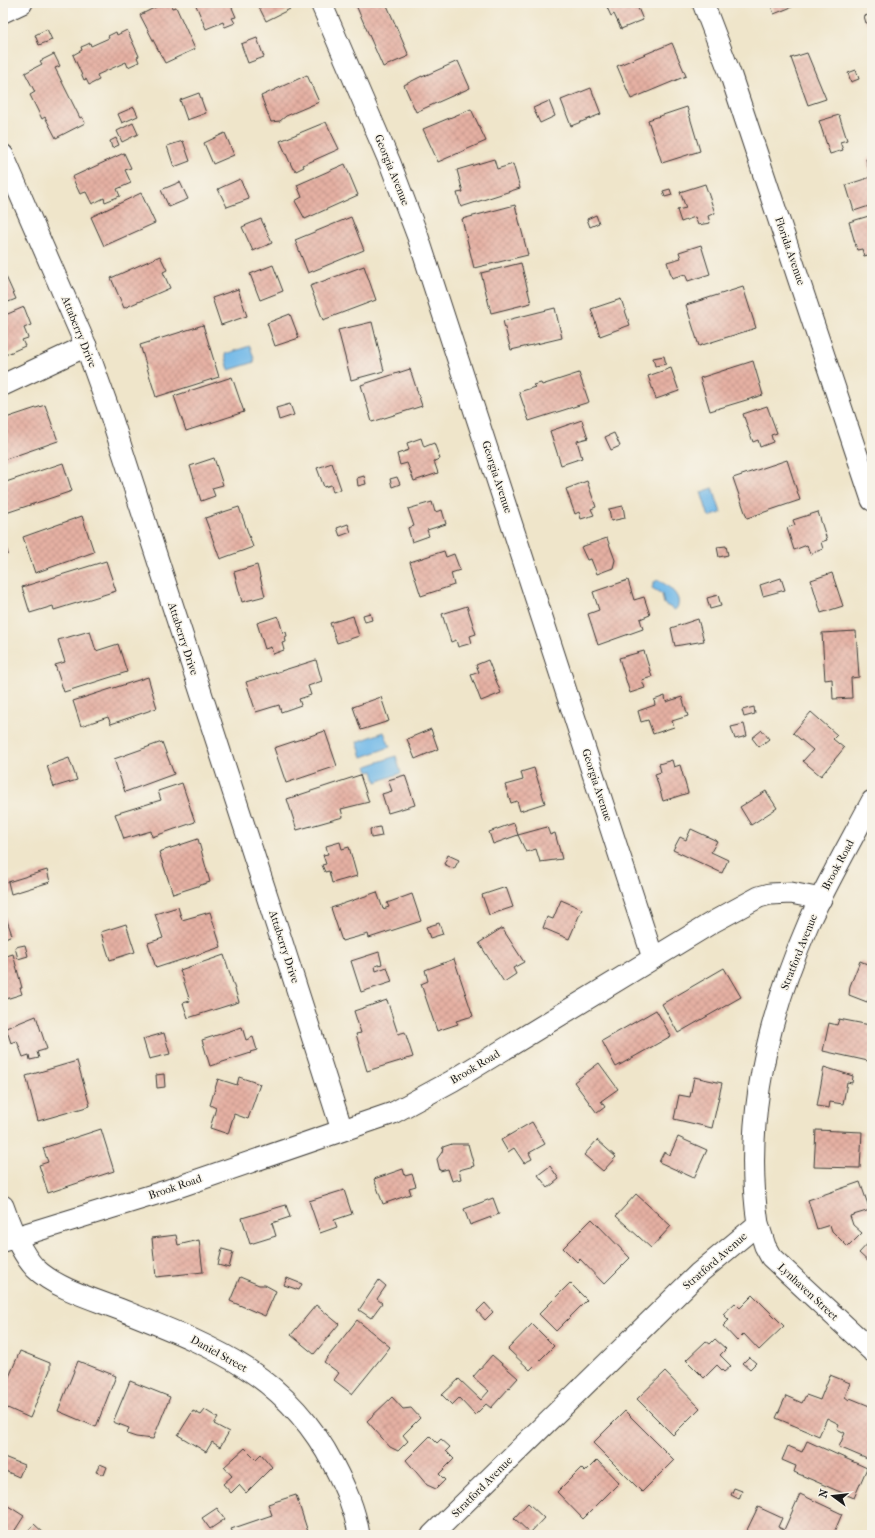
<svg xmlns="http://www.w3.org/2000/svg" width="875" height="1538" viewBox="0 0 875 1538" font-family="'IM FELL French Canon',serif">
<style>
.water{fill:#70b8e8;stroke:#466a82}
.building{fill:url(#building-cross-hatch)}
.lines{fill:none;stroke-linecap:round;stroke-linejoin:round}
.minor-casing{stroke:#3c3a36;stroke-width:23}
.minor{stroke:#fff;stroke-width:21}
.labels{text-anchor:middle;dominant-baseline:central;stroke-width:3;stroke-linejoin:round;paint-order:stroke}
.street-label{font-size:11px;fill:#1c1c1c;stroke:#f7f3e8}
</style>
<defs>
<pattern id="building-cross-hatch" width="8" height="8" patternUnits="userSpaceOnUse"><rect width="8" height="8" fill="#e5b0a3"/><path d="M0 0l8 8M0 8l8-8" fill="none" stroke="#c4978c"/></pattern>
</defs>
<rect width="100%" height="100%" fill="#f7f3e8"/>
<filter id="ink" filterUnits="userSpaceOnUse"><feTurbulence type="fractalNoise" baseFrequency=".025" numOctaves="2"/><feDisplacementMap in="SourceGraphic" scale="8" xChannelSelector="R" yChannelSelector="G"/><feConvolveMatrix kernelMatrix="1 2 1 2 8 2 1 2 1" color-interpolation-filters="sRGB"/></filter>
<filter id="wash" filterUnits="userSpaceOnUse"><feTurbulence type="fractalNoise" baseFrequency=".012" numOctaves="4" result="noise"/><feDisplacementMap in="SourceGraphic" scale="16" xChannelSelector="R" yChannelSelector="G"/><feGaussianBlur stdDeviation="0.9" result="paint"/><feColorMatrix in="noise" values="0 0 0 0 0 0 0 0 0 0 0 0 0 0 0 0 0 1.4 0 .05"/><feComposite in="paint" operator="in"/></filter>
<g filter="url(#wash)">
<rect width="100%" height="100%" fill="#efe5ca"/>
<!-- water -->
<g class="water">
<path d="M250,346L255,362L229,370L225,354Z"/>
<path d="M713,488L721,513L709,517L701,492Z"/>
<path d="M658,580C668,585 686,599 675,610L664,604L662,594L652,588L654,582Z"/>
<path d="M384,732L390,747L362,757L357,742Z"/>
<path d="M396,756L401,773L376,782L373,771L369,772L367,766Z"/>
</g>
<g id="blocks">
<!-- building -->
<g class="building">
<path d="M164,3H170L172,8L176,7L195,49L165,63L140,15Z"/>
<path d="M195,3H230L236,17L232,18L235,23L225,27L223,22L206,29Z"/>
<path d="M257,3H288L290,9L266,21Z"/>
<path d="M355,3H386L409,56L383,67Z"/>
<path d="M605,3H636L643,20L621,29L614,14L611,16Z"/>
<path d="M770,3H794V6L774,14Z"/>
<path d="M872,14V22L866,23L864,16Z"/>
<path d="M47,29L52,40L39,45L35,35Z"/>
<path d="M127,30L139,56L137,57L139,62L128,67L126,62L97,75L99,80L89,85L86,79L84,80L73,55L82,50L81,47L86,45L90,43L91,46L109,38L108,36L116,32L117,35Z"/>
<path d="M257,38L264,57L248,63L241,44Z"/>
<path d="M672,43L686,76L631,99L617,66Z"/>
<path d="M807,53L826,99L808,105L791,58Z"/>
<path d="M54,54L60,66L55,68L80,118L82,117L85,123L56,138L45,117L42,119L30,95L35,92L25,73L42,64L40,61Z"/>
<path d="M458,61L470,88L416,112L404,85L422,76V77Z"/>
<path d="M856,70L859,79L851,82L848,73Z"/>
<path d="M307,75L319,102L286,116L280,121L271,122L261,96Z"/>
<path d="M591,88L601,114L571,126L561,100Z"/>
<path d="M199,93L206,113L187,120L180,100Z"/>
<path d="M549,101L555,116L540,123L533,108Z"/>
<path d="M134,107L138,116L122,123L118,114Z"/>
<path d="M687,107L700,151L662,163L648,120Z"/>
<path d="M471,109L486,141L438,162L423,129Z"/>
<path d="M839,115L847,140L840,142L843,150L830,154L819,121Z"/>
<path d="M326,122L339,149L303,165L304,167L296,171L295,169H293L280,141Z"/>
<path d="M133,123L138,134L122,142L117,131Z"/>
<path d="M225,133L234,155L213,164L204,143Z"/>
<path d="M116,138L119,145L112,148L110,141Z"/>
<path d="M183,141L190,161L174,167L167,146Z"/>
<path d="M124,153L131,168L125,170L131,183L117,189L120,196L105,202L104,198L92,204L86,192L80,194L72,177Z"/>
<path d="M872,157V205L854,211L846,185L871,177L866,159Z"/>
<path d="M494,159L497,169L513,164L520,188L461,207L457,193L463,192L457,170Z"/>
<path d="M345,164L358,195L305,219L295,201L302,197L297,185Z"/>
<path d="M240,179L249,199L227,207L218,189Z"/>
<path d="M180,182L188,199L169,207L161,190Z"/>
<path d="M705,184L715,213L708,216L710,223L698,225L695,217L681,222L677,210L686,208L680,192Z"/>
<path d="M670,189L672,195L665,197L663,191Z"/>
<path d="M141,193L155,223L104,246L91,217Z"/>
<path d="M515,205L528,255L474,268L462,219Z"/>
<path d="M596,215L599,223L590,227L587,219Z"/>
<path d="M872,215V254L864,256L862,249L857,250L849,222Z"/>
<path d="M351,217L364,250L308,273L295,240Z"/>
<path d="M261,219L272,243L253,251L242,227Z"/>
<path d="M701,245L710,274L688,281L685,274L672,278L667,262L681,258L679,252Z"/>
<path d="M160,256L167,270L163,272L170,288L124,308L111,278Z"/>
<path d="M521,263L531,303L491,313L481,273Z"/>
<path d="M273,265L283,291L260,300L250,274Z"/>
<path d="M364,266L376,300L323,320L310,286Z"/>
<path d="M3,270L16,299L3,304Z"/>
<path d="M743,287L756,328L699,346L686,305Z"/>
<path d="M238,289L247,316L221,325L212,298Z"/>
<path d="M621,299L630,325L600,336L591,309Z"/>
<path d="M24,307L31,325L24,328L28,338L22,340L25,346L3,356V316Z"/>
<path d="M555,308L562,338L511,350L503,321Z"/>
<path d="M290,314L299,338L275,346L267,323Z"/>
<path d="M372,322L384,371L351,380L338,330Z"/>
<path d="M203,325L219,377L156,397L140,345Z"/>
<path d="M664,356L666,364L655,366L653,358Z"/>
<path d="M753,361L763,395L710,411L700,378Z"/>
<path d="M671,368L679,391L656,399L648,376Z"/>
<path d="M410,369L422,406L372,422L361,385Z"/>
<path d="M579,373L589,402L529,421L519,392L535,387L533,385L541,383L542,385Z"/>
<path d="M232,377L244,412L186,431L174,396Z"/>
<path d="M290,404L294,415L279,420L276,408Z"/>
<path d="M45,405L58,441L3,460V419Z"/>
<path d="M767,406L777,433L771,435L773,442L760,447L758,440L753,442L743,414Z"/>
<path d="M582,420L588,438L577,441L582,458L561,465L550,431Z"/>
<path d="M614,433L620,446L611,450L605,437Z"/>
<path d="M421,438L424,447L434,443L440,459L434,461L438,473L414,481L407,463L400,465L397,454L409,450L407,443Z"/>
<path d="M214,458L223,485L212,488L215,496L201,501L190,466Z"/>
<path d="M787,460L800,500L747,518L733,478Z"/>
<path d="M63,463L72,491L3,514V483Z"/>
<path d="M332,463L341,489L333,492L331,485L324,487L317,468Z"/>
<path d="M364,476L366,484L358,486L357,478Z"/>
<path d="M397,477L400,484L392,487L390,479Z"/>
<path d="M587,481L596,507L591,509L594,515L581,519L579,512L575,514L566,489Z"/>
<path d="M432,502L435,512L442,510L446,524L427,530L429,536L412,542L408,528L414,526L408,509Z"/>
<path d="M623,506L625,518L611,521L609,509Z"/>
<path d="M239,507L253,547L220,559L205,518Z"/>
<path d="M818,512L827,540L821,542L823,549L810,554L807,545L794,550L787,528L795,525L793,520Z"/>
<path d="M82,516L94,552L35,573L23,537Z"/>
<path d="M348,524L351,532L340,536L337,528Z"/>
<path d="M3,538L8,554L3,556Z"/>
<path d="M607,538L615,560L613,568L597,574L591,559L587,560L581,547Z"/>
<path d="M726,546L728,555L719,557L717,547Z"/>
<path d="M444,551L446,557L454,554L460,570L451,573L454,585L421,596L410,562Z"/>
<path d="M106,561L116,591L54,610L53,606L30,613L22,587Z"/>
<path d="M257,565L265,596L242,602L234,572Z"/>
<path d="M832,573L843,606L821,613L811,580Z"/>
<path d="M781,578L785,590L763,596L760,585Z"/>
<path d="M628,580L634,600L644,597L650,615L640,619L643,629L598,645L588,614L599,610L593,592Z"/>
<path d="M718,595L721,606L710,609L707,598Z"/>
<path d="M467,606L476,634L470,636L472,643L458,647L456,640L451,642L442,614Z"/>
<path d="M370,613L372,620L365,622L363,615Z"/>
<path d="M278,616L283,633L286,632L287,636L285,637L286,642L282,643L284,650L273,654L271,647L265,649L257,623Z"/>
<path d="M353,616L359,636L337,643L330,623Z"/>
<path d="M698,619L704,641L675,646L671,628Z"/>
<path d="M90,631L96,651L118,644L127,672L64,692L55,665L65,662L58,640Z"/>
<path d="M856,631L859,677L851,678L852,698L833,699L832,679L825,680L822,633Z"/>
<path d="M644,651L652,677L642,680L645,688L630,693L619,658Z"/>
<path d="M316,660L322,681L308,686L311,695L299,699L301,705L281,712L279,705L256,712L246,682Z"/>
<path d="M488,660L501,693L481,701L471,675L479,672L476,665Z"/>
<path d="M148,677L157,708L111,724L108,717L81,726L73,701Z"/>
<path d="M665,696L666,702L682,697L688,716L672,721L674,727L653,734L648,720L641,722L638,711L655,705L654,700Z"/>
<path d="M381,697L389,721L361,730L353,707Z"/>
<path d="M754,707L755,714L744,717L742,710Z"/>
<path d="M811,712L837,735L833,739L844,748L821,776L803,761L813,750L793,733Z"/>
<path d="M744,724L747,736L735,739L731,727Z"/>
<path d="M431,729L438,749L415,759L407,739Z"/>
<path d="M762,730L769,739L759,747L752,738Z"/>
<path d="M325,731L337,766L286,783L274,748Z"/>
<path d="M162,742L174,774L125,792L114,759Z"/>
<path d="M69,758L77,780L54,787L47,766Z"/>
<path d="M672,760L674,767L680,765L688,793L663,801L655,774L661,772L659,764Z"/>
<path d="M534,768L545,803L520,811L517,801L511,803L505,785L523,780L521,772Z"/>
<path d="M360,775L369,802L341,809L343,817L297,830L287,799Z"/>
<path d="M405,775L415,805L388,813L382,794L392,791L388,780Z"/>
<path d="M182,783L195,822L152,837L151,831L124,839L115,814L161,800L158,791Z"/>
<path d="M766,791L777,808L751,825L740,807Z"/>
<path d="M514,823L518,835L547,827L550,835L555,833L562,859L540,862L536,849L526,852L518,835L493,844L489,832Z"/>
<path d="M380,827L382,836L371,838L370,829Z"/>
<path d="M691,829L717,841L711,852L728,860L722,873L673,850L680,837L686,840Z"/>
<path d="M198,839L210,882L173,894L159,852Z"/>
<path d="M340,842L342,849L349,847L357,876L332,883L329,871L325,872L322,865L326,864L323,855L328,854L326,846Z"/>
<path d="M448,855L459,860L454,869L444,864Z"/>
<path d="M47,870L50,882L11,894L8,882Z"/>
<path d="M506,887L513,907L489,915L482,895Z"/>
<path d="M377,892L383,909L389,907L387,903L412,894L421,921L369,938L368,934L342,941L331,908Z"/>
<path d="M561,900L582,909L569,939L543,928L547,917L553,919Z"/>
<path d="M178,907L182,920L210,912L221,947L156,968L148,943L163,938L155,914Z"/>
<path d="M3,909L12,935L3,939Z"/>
<path d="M439,923L443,934L430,938L426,927Z"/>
<path d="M126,924L135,952L110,960L101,932Z"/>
<path d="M502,928L524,962L513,968L516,974L504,982L479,943Z"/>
<path d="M25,945L28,956L18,959L15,947Z"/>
<path d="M379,952L382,964L375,966L376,971L387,967L392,982L361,992L351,961Z"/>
<path d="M13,954L22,988H20L22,994L3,1000V957Z"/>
<path d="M224,955L239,1002L188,1018L183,1003L190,1001L180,970Z"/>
<path d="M454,959L473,1016L456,1021L458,1024L437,1031L421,984L428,981L425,970Z"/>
<path d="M860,961L872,966V993L867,1002L849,995L850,986Z"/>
<path d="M724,968L741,997L678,1033L662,1004Z"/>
<path d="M387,1000L398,1034L405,1032L413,1057L367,1071L356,1034L361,1033L354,1011Z"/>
<path d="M656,1010L671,1036L616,1067L602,1041Z"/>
<path d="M36,1016L47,1049L37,1052L39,1058L30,1060L29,1055L23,1057L17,1041L11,1043L6,1028Z"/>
<path d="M839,1019L870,1025L868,1033L872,1034V1044L868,1061L823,1051L829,1023L837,1025Z"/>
<path d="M242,1027L246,1040L253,1037L257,1050L250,1052L251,1053L210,1066L202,1040Z"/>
<path d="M164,1033L170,1054L149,1059L143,1039Z"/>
<path d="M77,1061L90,1106L38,1121L26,1076Z"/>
<path d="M599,1063L618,1089L601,1101L605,1107L597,1113L574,1082Z"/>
<path d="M824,1067L853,1076L852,1083L847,1082L843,1104L830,1102L829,1108L817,1106Z"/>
<path d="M164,1074L165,1087L157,1088L156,1075Z"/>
<path d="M239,1077L260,1084L248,1119L234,1114L228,1134L210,1128L216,1108L210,1105L218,1079L237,1085Z"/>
<path d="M694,1077L722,1083L712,1128L674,1119L679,1095L690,1097Z"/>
<path d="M532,1122L545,1144L529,1153L532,1159L524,1163L514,1148L508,1152L501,1140Z"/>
<path d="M101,1129L114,1171L48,1193L39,1165L48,1162L43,1148Z"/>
<path d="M816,1130L862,1132L860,1168L814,1167Z"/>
<path d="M678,1137L707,1150L694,1178L659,1162L664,1152L670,1155Z"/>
<path d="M597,1140L616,1157L603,1171L584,1155Z"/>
<path d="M452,1144H468L474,1166L459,1170L461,1179L452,1181L448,1169L440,1171L437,1159L442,1152L443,1147Z"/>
<path d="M550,1166L559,1179L548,1188L538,1175Z"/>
<path d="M403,1169L405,1176L412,1174L416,1186L409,1188L411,1194L383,1204L374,1179Z"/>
<path d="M860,1182L870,1210L850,1216L853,1225L862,1233L848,1247L832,1231L830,1225L817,1229L808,1200Z"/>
<path d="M344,1190L352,1214L334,1220L337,1227L320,1233L309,1201Z"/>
<path d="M636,1194L671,1226L651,1248L616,1216Z"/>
<path d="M493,1198L499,1214L470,1225L464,1209Z"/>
<path d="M286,1205L290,1217L272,1223L276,1236L250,1244L242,1218Z"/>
<path d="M592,1219L630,1258L604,1284L580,1259L577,1262L563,1248Z"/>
<path d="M176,1235L178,1245L199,1240L203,1272L156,1277L152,1238Z"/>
<path d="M872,1239V1265L859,1253Z"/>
<path d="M222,1249L233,1252L229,1268L218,1265Z"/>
<path d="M240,1277L259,1285H265L276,1291L265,1316L230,1301Z"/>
<path d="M287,1278L302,1284L299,1290L284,1285Z"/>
<path d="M379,1280L386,1286L377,1299L382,1303L371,1318L359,1310Z"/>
<path d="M570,1283L587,1300L556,1331L539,1314Z"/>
<path d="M753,1295L784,1326L759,1350L744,1334L737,1341L723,1326L729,1320L723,1314L735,1303L740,1308Z"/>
<path d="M485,1303L493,1312L485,1320L477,1311Z"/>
<path d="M316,1305L339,1324L314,1354L291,1335Z"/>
<path d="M357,1320L390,1347L352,1394L334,1380L339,1373L324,1362Z"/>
<path d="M532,1324L554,1346L530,1370L508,1349Z"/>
<path d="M715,1339L726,1349L720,1355L731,1366L724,1372L717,1365L704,1378L686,1360L706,1341L710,1344Z"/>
<path d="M20,1351L50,1363V1370L30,1418L3,1406V1391Z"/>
<path d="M492,1355L518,1378L491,1408L486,1404L475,1415L459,1398L452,1405L442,1395L459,1379L481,1400L489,1391L473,1377Z"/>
<path d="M749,1357L756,1363L750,1369L743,1363Z"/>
<path d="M78,1361L116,1376L96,1427L58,1411Z"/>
<path d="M665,1372L700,1408L673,1435L637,1399Z"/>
<path d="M830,1375L850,1383L845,1397L849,1400L850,1398L872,1407V1461L839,1447L845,1433L837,1429L839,1424L827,1418L819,1436L776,1418L786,1396L802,1403L806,1395L820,1400Z"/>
<path d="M130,1381L170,1397L153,1439L136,1437L127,1434L129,1428L113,1422Z"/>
<path d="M392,1397L403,1409L411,1408L420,1418L403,1435L408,1441L398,1451L390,1447L367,1421Z"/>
<path d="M205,1410L218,1418L214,1424L229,1432L220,1447L212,1442L206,1452L178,1435L193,1411L201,1415Z"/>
<path d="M625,1411L674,1460L642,1492L593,1443Z"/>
<path d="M430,1436L437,1443L441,1439L450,1447L446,1451L454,1459L439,1474L445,1480L436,1489L427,1485L406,1460Z"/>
<path d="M807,1441L867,1468L854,1498L794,1472L796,1466L782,1460L788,1446L802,1452Z"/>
<path d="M245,1448L256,1459L261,1454L272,1467L246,1493L239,1485L231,1493L223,1484L232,1476L224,1467Z"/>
<path d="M4,1457L24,1465L19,1477L3,1470Z"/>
<path d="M597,1460L619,1483L583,1519L557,1492L581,1468L585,1472Z"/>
<path d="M100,1464L107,1467L104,1475L96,1472Z"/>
<path d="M734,1488L742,1491L739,1499L731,1495Z"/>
<path d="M800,1494L842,1514L833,1535H753L746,1532L758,1507L782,1518L778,1527L784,1530Z"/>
<path d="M296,1495L309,1535H234L231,1529L272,1515L268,1504Z"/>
<path d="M528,1503L544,1518L530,1533L514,1518Z"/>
<path d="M5,1504L24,1516L12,1535H3V1507Z"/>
<path d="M217,1508L225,1519L210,1529L202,1518Z"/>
<path d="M34,1524L46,1535H24Z"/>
</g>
</g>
</g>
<g filter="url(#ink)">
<use href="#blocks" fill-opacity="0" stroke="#3c3a36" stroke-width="1"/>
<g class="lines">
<defs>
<g id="minor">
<path d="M321,3L390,163L418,237L653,958"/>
<path d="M703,3L731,76L872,500"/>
<path d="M3,12L22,3"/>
<path d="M3,155L86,346L111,416L279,933L342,1130"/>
<path d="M3,385L86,346"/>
<path d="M3,1206C10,1226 20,1252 35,1268C56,1289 97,1300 124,1311C214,1347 286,1374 333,1464C345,1487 355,1509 359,1535"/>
<path d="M758,1224L765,1246L771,1257L872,1351"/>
<path d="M3,1241L169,1190L393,1113L452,1081L713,922L759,897L770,894L791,893L821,899"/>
<path d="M432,1535L699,1273L758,1224C743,1121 768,1016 809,922C828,881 851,841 872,801"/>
</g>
</defs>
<!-- minor casing -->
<use href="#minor" class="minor-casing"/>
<!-- minor -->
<use href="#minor" class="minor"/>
</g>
</g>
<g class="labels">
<!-- street labels -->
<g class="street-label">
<text transform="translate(392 170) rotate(68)">Georgia Avenue</text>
<text transform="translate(790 251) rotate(71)">Florida Avenue</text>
<text transform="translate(79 332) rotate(68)">Attaberry Drive</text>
<text transform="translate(497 477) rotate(72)">Georgia Avenue</text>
<text transform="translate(183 639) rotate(72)">Attaberry Drive</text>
<text transform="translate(597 785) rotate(72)">Georgia Avenue</text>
<text transform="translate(838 865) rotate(-62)">Brook Road</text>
<text transform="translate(284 947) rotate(72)">Attaberry Drive</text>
<text transform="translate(799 952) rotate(-68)">Stratford Avenue</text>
<text transform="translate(475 1067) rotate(-31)">Brook Road</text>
<text transform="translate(175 1187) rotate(-19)">Brook Road</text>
<text transform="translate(715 1261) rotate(-41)">Stratford Avenue</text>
<text transform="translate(808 1292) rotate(43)">Lynhaven Street</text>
<text transform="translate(219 1354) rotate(29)">Daniel Street</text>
<text transform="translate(482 1487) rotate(-45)">Stratford Avenue</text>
</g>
</g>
<!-- margin -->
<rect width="875" height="1538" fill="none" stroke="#f7f3e8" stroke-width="16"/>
<!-- north arrow -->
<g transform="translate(833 1496) rotate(285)" stroke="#f7f3e8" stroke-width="3" paint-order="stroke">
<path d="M0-3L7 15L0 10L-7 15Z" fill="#1c1c1c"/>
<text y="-6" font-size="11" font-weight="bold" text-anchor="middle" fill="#1c1c1c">N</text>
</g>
</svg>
